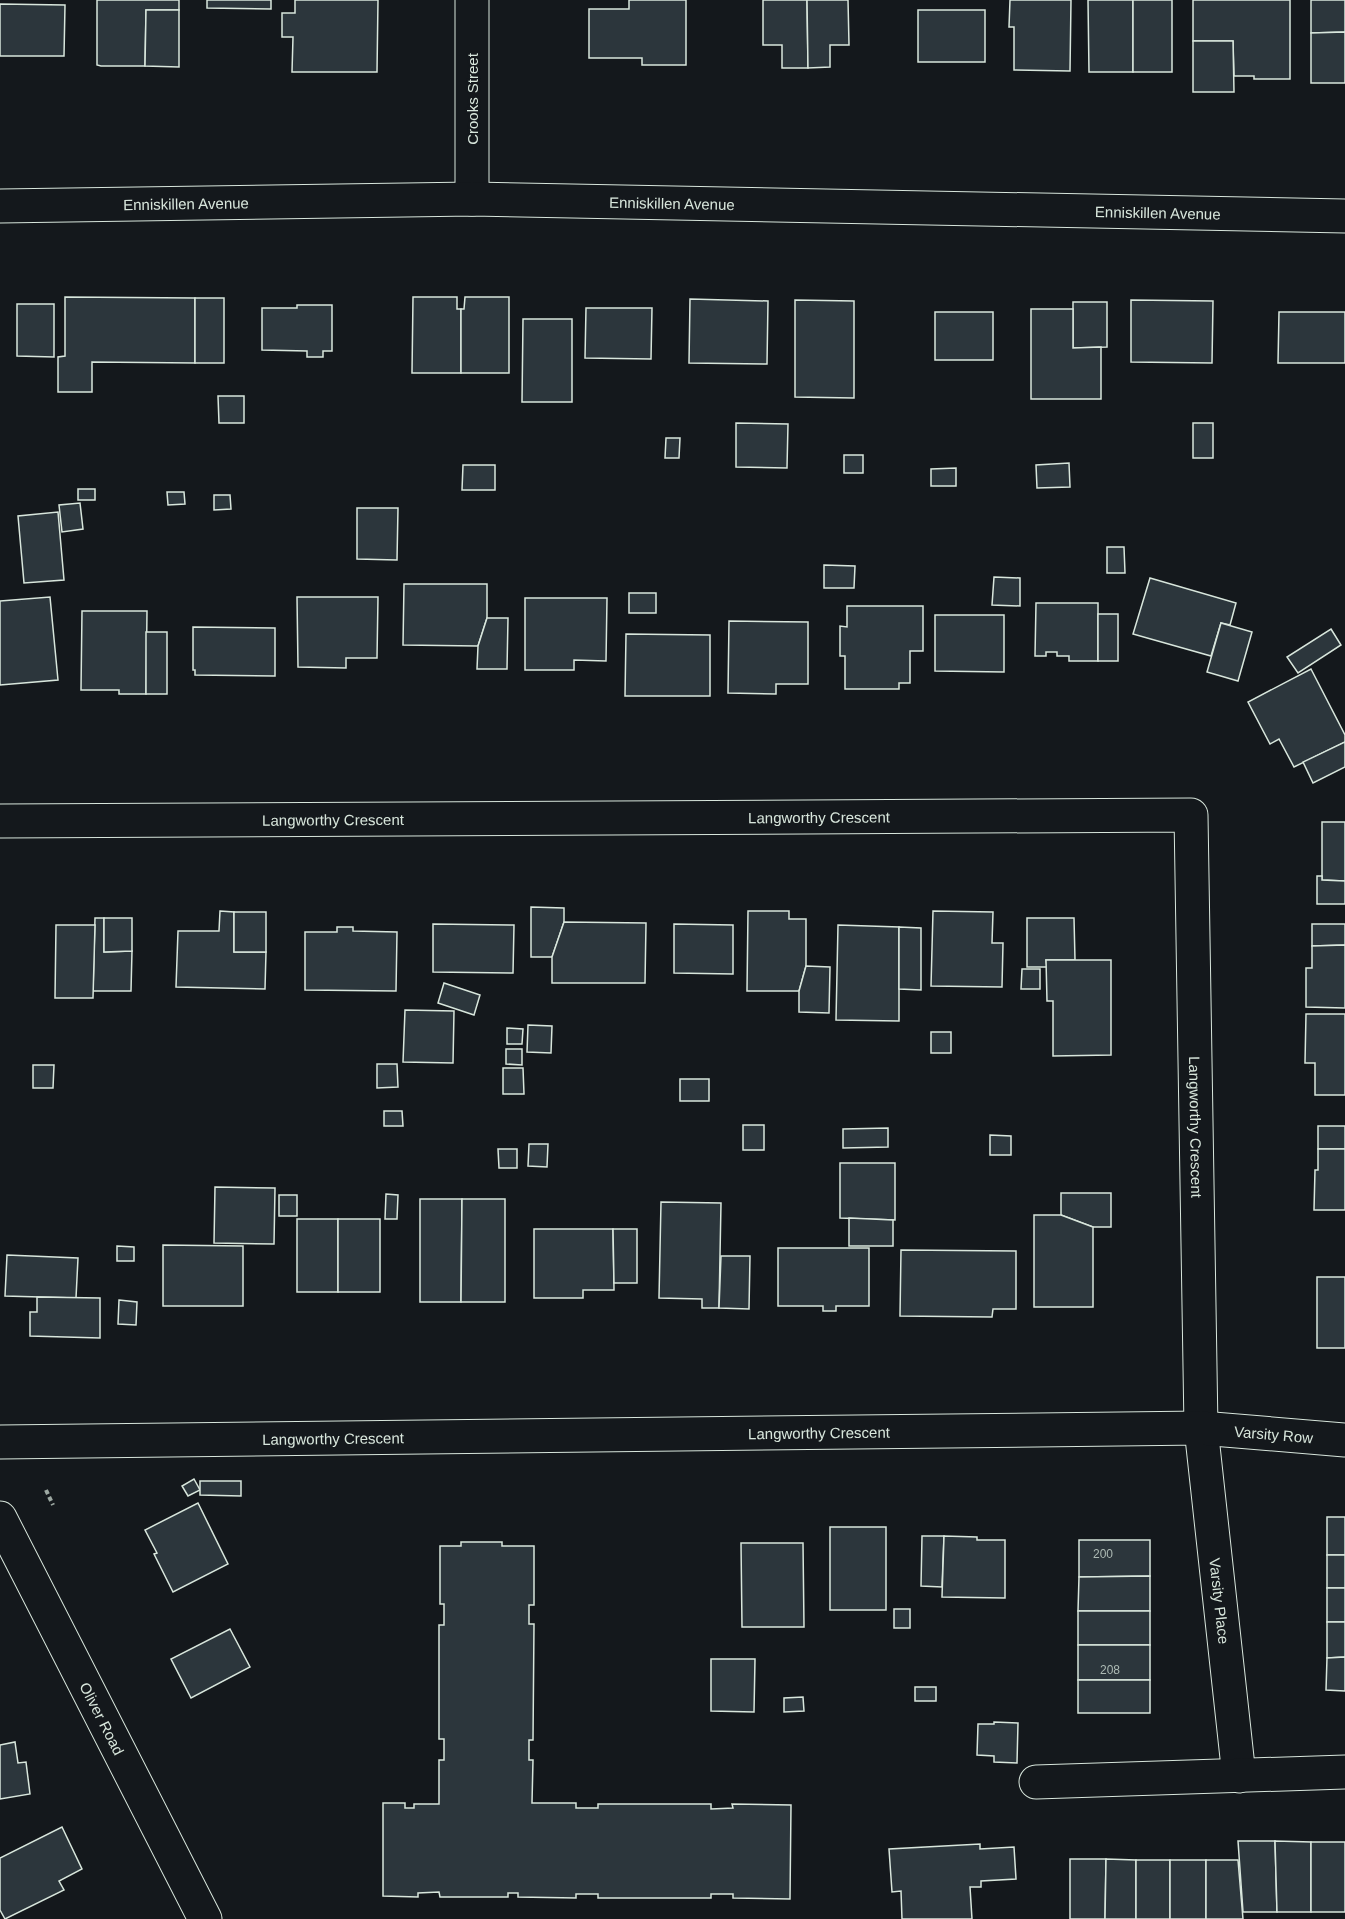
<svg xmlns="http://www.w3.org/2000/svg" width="1345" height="1919" viewBox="0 0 1345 1919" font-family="Helvetica,sans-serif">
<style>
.building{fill:#2c363c;stroke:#d8e6dc;stroke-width:1.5}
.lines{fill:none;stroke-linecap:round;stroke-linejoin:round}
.minor-casing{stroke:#d8e6dc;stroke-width:35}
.major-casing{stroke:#d8e6dc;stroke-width:35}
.path{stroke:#9da8a2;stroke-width:4;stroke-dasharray:4.5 3;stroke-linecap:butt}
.minor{stroke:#14181c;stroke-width:33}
.major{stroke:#14181c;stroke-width:33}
.labels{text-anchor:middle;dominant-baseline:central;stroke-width:4.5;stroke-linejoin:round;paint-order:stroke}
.number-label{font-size:12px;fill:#adbab4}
.street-label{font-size:15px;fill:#d8e6dc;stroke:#14181c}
</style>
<rect width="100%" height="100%" fill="#14181c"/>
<!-- building -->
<g class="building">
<path d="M97,0H179V10H146L145,66H101L97,65Z"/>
<path d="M207,0H271V9L207,8Z"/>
<path d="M295,0H378L377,72H292L293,37H282V13H295Z"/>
<path d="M629,0H686V65H642V58H589V9H629Z"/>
<path d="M763,0H807L808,68H782V45H763Z"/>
<path d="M807,0H848L849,45H830V67L808,68Z"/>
<path d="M1010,0H1071L1070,71L1014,70V27H1009Z"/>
<path d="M1088,0H1133V72H1089Z"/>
<rect x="1133" y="0" width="39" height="72"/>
<path d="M1193,0H1290V79H1254V76H1234L1233,41H1193Z"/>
<path d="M1311,0H1345V32L1311,33Z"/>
<path d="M0,4L65,5L64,56H0Z"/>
<path d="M146,10H179V67L145,66Z"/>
<rect x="918" y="10" width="67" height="52"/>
<path d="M1345,32V83H1311V33Z"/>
<path d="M1193,41H1233L1234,92H1193Z"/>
<path d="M65,297L195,298V363L92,362V392H58V357L65,356Z"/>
<path d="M413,297H457V309H461V373H412Z"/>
<path d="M465,297H509V373H461V309H464Z"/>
<rect x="195" y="298" width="29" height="65"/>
<path d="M690,299L768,301L767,364L689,363Z"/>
<path d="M795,300L854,301V398L795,397Z"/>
<path d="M1131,300L1213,301L1212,363L1131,362Z"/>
<path d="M1073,302H1107V347L1073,348Z"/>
<path d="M17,304H54V357L17,356Z"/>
<path d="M297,305H332V351H323V357H307V351L262,350V308H297Z"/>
<path d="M586,308H652L651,359L585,358Z"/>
<path d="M1031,309H1073V348L1101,347V399H1031Z"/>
<rect x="935" y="312" width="58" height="48"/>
<path d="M1279,312H1345V363H1278Z"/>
<path d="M523,319H572V402H522Z"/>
<path d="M218,396H244V423H219Z"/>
<path d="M736,423L788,424L787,468L736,467Z"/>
<rect x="1193" y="423" width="20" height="35"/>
<path d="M666,438H680L679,458H665Z"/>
<rect x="844" y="455" width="19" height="18"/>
<path d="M1069,463L1070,487L1037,488L1036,465Z"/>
<path d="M463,465H495V490H462Z"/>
<path d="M956,468V486H931V469Z"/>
<rect x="78" y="489" width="17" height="11"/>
<path d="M167,492H184L185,504L168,505Z"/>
<path d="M214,495H230L231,509L214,510Z"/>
<path d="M80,503L83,529L62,532L59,505Z"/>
<path d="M357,508H398L397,560L357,559Z"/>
<path d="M58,512L64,580L24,583L18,516Z"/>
<path d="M1107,547H1124L1125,573H1107Z"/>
<path d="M824,565L855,566L854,588H824Z"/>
<path d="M994,577L1020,578V606L992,605Z"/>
<path d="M1150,578L1236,603L1230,625L1221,623L1211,656L1133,634Z"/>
<path d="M404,584H487V618L478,646L403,645Z"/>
<rect x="629" y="593" width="27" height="20"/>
<path d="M50,597L58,680L0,685V601Z"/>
<path d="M297,597H378L377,658H346V668L298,667Z"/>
<path d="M525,598H607L606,661L574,660V670H525Z"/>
<path d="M1036,603H1098V661H1069V656H1057V652H1046V656H1035Z"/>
<path d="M847,606H923V651H910V683H899V689H845V656H840V626L847,627Z"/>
<path d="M82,611H147L146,694H119V690H81Z"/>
<rect x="1098" y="614" width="20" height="47"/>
<path d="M935,615H1004V672L935,671Z"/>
<path d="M487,618H508L507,669H477L478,646Z"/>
<path d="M729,621L808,622V684H776V694L728,693Z"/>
<path d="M1221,623L1252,632L1238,681L1207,672Z"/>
<path d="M193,627L275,628V676L195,675V670H193Z"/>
<path d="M1331,629L1341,645L1298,673L1287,657Z"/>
<rect x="146" y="632" width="21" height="62"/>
<path d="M626,634L710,635V696H625Z"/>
<path d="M1311,669L1345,735V742L1294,767L1279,739L1270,744L1248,702Z"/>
<path d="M1345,742V767L1313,783L1303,762Z"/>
<path d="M1322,822H1345V881L1322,880Z"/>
<path d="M1317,876H1322V880L1345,881V904H1317Z"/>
<path d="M531,907L564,908V922L552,957H531Z"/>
<path d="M220,911L234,912V952H266L265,989L176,987L178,931H219Z"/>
<path d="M748,911H789V919H806V966L799,991H747Z"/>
<path d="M933,911L993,912L992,943H1003L1002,987L931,986Z"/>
<rect x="234" y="912" width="32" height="40"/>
<path d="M95,918H104V952L132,951L131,991H93Z"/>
<path d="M104,918H132V951L104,952Z"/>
<path d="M1027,918H1074L1075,960H1046L1047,967H1027Z"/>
<path d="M564,922L646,923L645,983H552V957Z"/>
<path d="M433,924L514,925L513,973L433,972Z"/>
<path d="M674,924L733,925V974L674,973Z"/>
<path d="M1312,924H1345V945L1312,946Z"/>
<path d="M56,925H95L93,998H55Z"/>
<path d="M838,925L899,927V1021L836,1020Z"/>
<path d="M337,927H353V931L397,932L396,991L305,990V932H337Z"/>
<path d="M899,927L921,928V990L899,989Z"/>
<path d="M1345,945V1008L1306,1007V968H1312V946Z"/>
<path d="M1046,960H1111V1055L1053,1056V1001H1047Z"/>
<path d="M806,966L830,967L829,1013L799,1012V991Z"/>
<path d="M1022,969H1040V989H1021Z"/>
<path d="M444,983L480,995L474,1015L438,1003Z"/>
<path d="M405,1010L454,1011L453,1063L403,1062Z"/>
<path d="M1306,1014H1345V1095H1315V1063H1305Z"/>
<path d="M528,1025L552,1026L551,1053L527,1052Z"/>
<path d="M507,1028L523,1029L522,1044H507Z"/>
<rect x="931" y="1032" width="20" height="21"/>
<path d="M506,1049H522V1065L506,1064Z"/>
<path d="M377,1064H397L398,1087L377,1088Z"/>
<path d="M33,1065H54L53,1088H33Z"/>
<path d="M503,1068H523L524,1094H503Z"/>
<rect x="680" y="1079" width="29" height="22"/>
<path d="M384,1111H402L403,1126H384Z"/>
<rect x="743" y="1125" width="21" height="25"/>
<rect x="1318" y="1126" width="27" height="23"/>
<path d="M888,1128V1147L843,1148V1129Z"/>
<path d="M990,1135L1011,1136V1155H990Z"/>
<path d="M529,1144H548L547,1167L528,1166Z"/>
<path d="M498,1149H517V1168H499Z"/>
<path d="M1318,1149H1345V1210H1314L1315,1170H1318Z"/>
<path d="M840,1163H895V1220L840,1218Z"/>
<path d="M215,1187L275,1188L274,1244L214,1243Z"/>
<path d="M1061,1193H1111V1227H1093L1061,1215Z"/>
<path d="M386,1194L398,1195L397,1219H385Z"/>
<rect x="279" y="1195" width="18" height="21"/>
<path d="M420,1199H462L461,1302H420Z"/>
<path d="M462,1199H505V1302H461Z"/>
<path d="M661,1202L721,1203L719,1308H702V1299L659,1298Z"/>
<path d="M1034,1215H1061L1093,1227V1307H1034Z"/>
<path d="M849,1218L893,1220V1246H849Z"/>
<rect x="297" y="1219" width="41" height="73"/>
<rect x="338" y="1219" width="42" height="73"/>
<path d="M534,1229H613L614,1290H583V1298H534Z"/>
<path d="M613,1229H637V1283H614Z"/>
<path d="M163,1245L243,1246V1306H163Z"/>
<path d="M117,1246L134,1247V1261H117Z"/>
<path d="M778,1248H869V1306H836V1311H823V1306H778Z"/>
<path d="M901,1250L1016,1251V1309H993L992,1317L900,1316Z"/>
<path d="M7,1255L78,1258L76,1298L5,1296Z"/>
<path d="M721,1256H750L749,1309L719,1308Z"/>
<rect x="1317" y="1277" width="28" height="71"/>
<path d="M37,1297L100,1298V1338L30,1336V1312H37Z"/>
<path d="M119,1300L137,1302L136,1325L118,1324Z"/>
<path d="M194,1479L200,1490L188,1496L182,1486Z"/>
<path d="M200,1481H241V1496L200,1495Z"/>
<path d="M198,1503L228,1564L173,1592L154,1554L157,1553L145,1530Z"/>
<rect x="1327" y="1517" width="18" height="38"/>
<rect x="830" y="1527" width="56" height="83"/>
<path d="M922,1536H944L942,1587L921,1586Z"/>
<path d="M944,1536L977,1537V1540H1005V1598L942,1597Z"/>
<path d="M1079,1540H1150V1576L1079,1577Z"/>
<path d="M461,1542H502V1546H534V1605H529V1624H534L533,1740H529V1760H533L532,1803H576V1808H598V1804H711V1809L733,1808L732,1804L791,1805L790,1899L733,1898V1894H711V1898H598V1894H576V1898L518,1897V1893H508V1897H440L439,1892L418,1893V1897L383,1896V1803H405V1808H414V1804H439V1760H444V1739H439V1625H444V1604H440V1546H461Z"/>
<path d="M741,1543H803L804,1627H742Z"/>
<rect x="1327" y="1555" width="18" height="33"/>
<path d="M1150,1576V1611H1078L1079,1577Z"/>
<rect x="1327" y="1588" width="18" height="34"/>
<rect x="894" y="1609" width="16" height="19"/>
<rect x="1078" y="1611" width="72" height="34"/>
<path d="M1327,1622H1345V1657L1327,1658Z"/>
<path d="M230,1629L250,1667L191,1698L171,1659Z"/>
<rect x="1078" y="1645" width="72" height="35"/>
<path d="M1345,1657V1691L1326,1690L1327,1658Z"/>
<path d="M711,1659H755L754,1712L711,1711Z"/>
<rect x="1078" y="1680" width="72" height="33"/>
<rect x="915" y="1687" width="21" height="14"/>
<path d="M803,1697L804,1711L784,1712V1698Z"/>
<path d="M994,1722L1018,1723L1017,1763L994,1762V1756L977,1755L978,1724H994Z"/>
<path d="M15,1742L18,1763L26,1762L30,1794L0,1799V1745Z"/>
<path d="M62,1827L82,1869L59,1881L64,1890L5,1919L0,1910V1858Z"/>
<path d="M1238,1841H1275L1277,1912H1243Z"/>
<path d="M1275,1841L1311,1842V1912H1277Z"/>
<rect x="1311" y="1842" width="34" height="70"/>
<path d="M980,1844V1849L1014,1847L1016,1879L981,1881V1887H970L972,1919H902L901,1891L892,1892L889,1849Z"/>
<path d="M1070,1859H1106L1105,1919H1070Z"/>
<path d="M1106,1859L1136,1860V1919H1105Z"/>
<rect x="1136" y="1860" width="34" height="59"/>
<rect x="1170" y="1860" width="36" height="59"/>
<path d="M1206,1860H1238L1243,1919H1206Z"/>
</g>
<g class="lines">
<defs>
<g id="minor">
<path d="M472,0V199"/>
<path id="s1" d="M0,206L472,199L1345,216"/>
<path id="s2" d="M0,821L1191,815L1201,1428L1239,1776"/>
<path id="s3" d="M0,1442L1201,1428L1345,1440"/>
<path d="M1036,1782L1345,1772"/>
</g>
<g id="major">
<path id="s4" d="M0,1518L205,1919"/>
</g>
</defs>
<!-- minor casing -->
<use href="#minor" class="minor-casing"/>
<!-- major casing -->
<use href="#major" class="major-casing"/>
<!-- path -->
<path class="path" d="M46,1490L53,1505"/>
<!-- minor -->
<use href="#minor" class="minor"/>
<!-- major -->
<use href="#major" class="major"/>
</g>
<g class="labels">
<!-- number labels -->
<g class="number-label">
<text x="1103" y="1554">200</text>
<text x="1110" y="1670">208</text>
</g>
<!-- street labels -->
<g class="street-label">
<text transform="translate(472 99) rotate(-90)">Crooks Street</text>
<text stroke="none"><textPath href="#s1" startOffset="186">Enniskillen Avenue</textPath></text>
<text stroke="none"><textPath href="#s1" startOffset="672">Enniskillen Avenue</textPath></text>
<text stroke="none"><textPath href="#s1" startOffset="1158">Enniskillen Avenue</textPath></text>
<text stroke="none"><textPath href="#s2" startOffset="819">Langworthy Crescent</textPath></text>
<text stroke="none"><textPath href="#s2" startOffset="333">Langworthy Crescent</textPath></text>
<text stroke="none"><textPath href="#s2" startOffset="1503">Langworthy Crescent</textPath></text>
<text stroke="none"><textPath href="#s3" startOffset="819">Langworthy Crescent</textPath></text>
<text stroke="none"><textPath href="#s3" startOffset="1274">Varsity Row</textPath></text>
<text stroke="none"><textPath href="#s3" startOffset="333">Langworthy Crescent</textPath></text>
<text stroke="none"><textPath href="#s2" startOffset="1978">Varsity Place</textPath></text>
<text stroke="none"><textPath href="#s4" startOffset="225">Oliver Road</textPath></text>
</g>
</g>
</svg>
